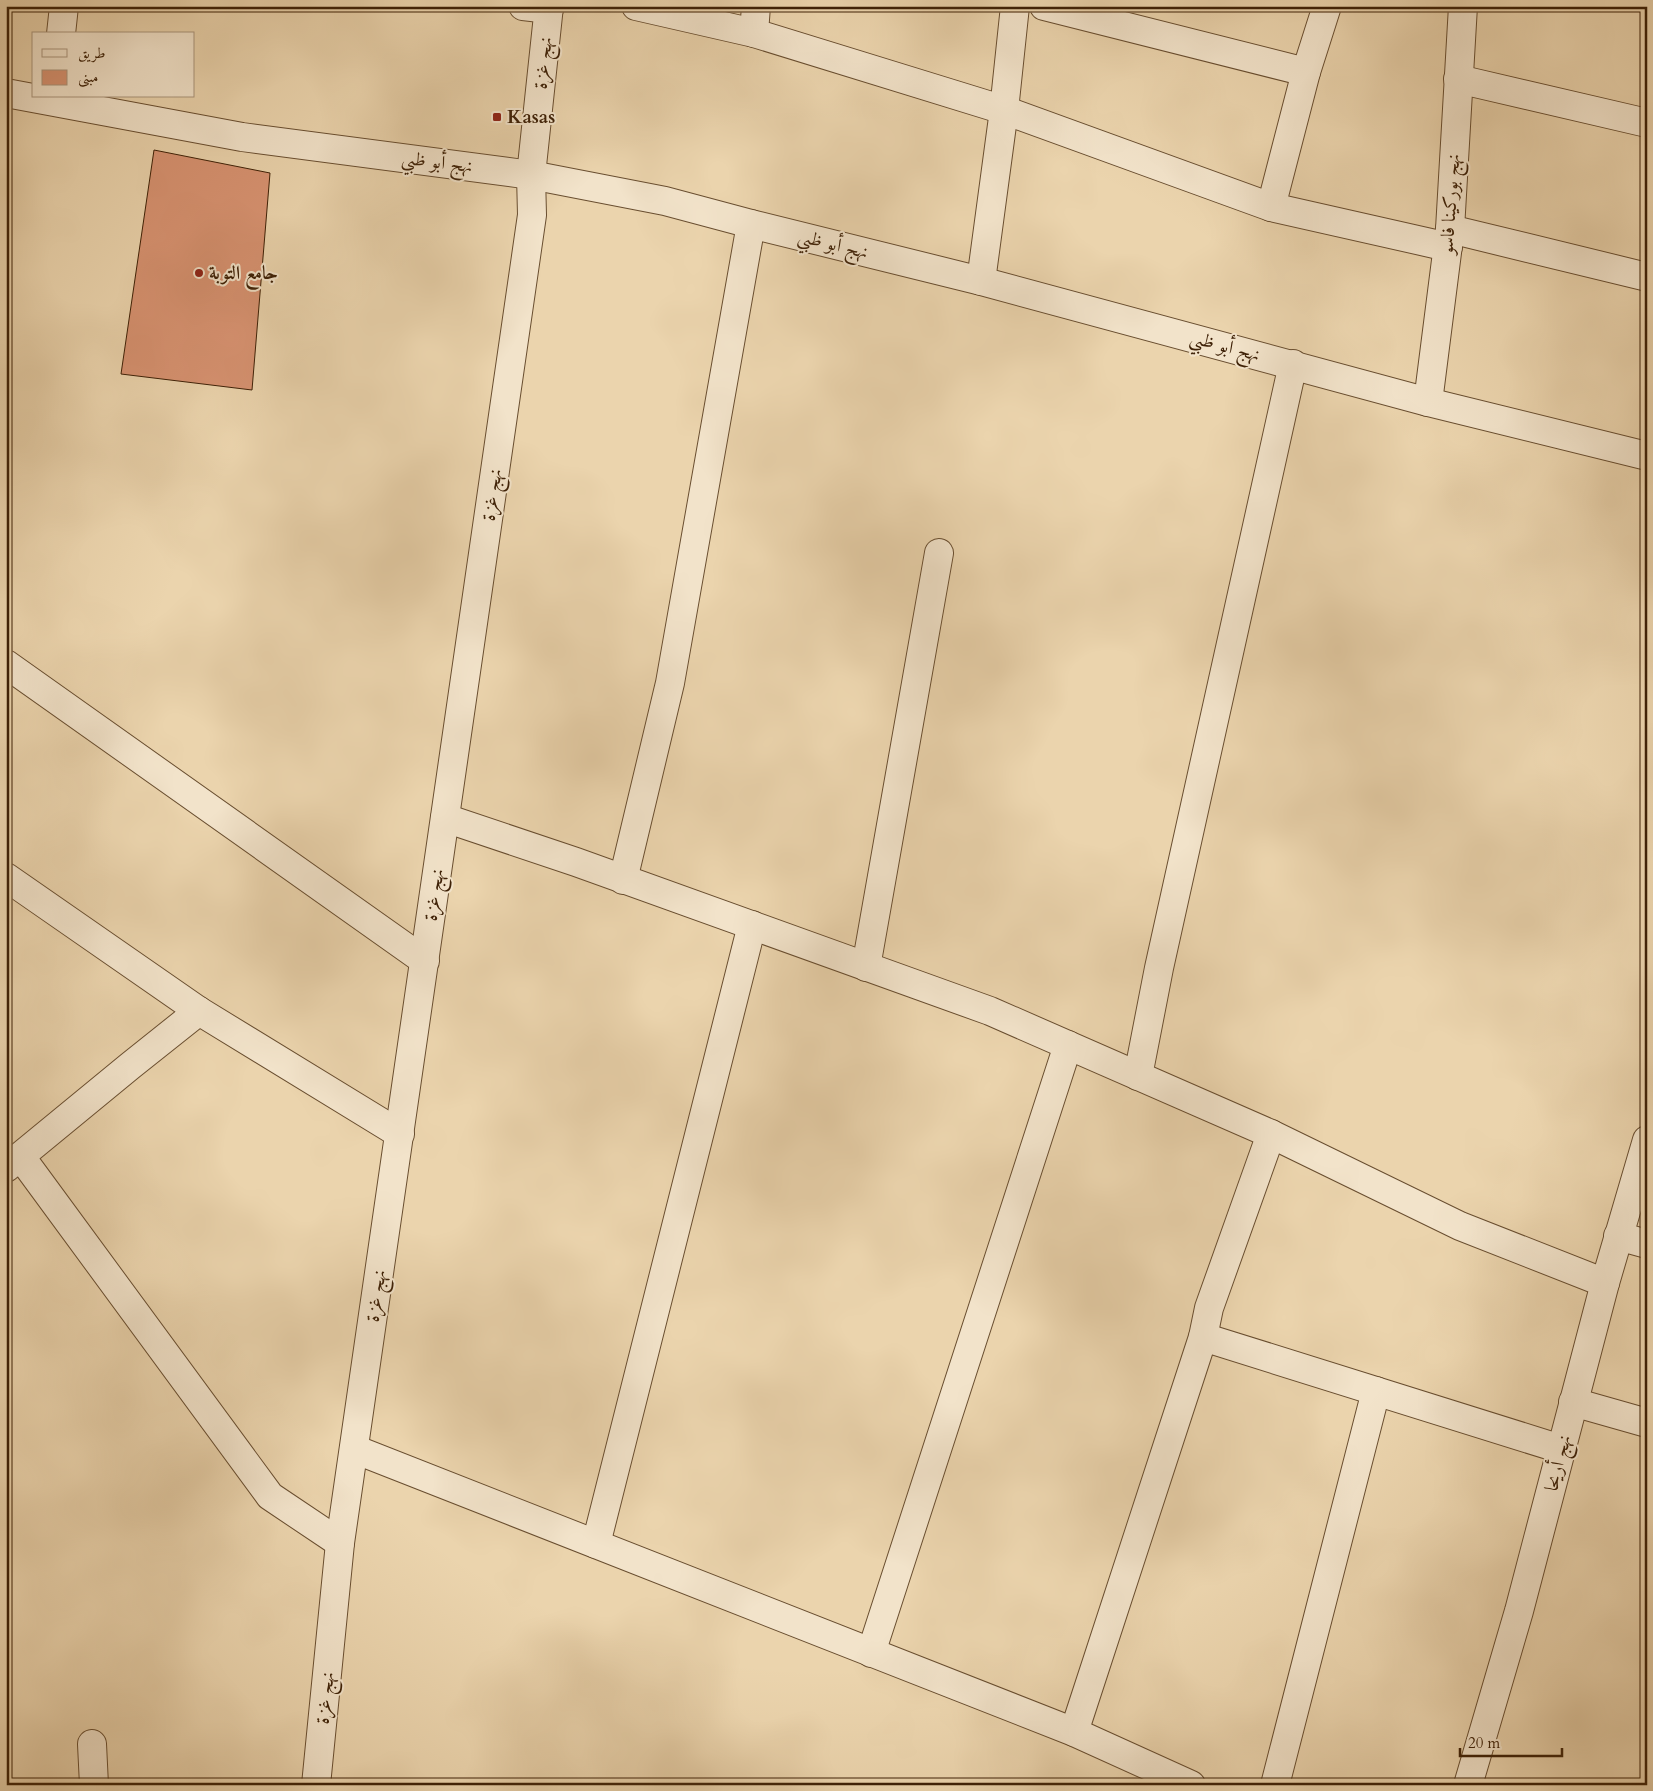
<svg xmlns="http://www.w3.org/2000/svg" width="1653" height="1791" viewBox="0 0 1653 1791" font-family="Cardo,Amiri,serif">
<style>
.building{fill:#d89372;stroke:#3e2107}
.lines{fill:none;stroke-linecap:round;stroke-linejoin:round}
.minor-casing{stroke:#694e30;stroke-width:30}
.tertiary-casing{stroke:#694e30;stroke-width:30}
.minor{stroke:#f2e3ca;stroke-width:28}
.tertiary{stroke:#f2e3ca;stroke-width:28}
.poi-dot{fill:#8f2418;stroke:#f2e3ca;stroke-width:2}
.labels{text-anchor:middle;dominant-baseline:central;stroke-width:4;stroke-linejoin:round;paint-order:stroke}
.street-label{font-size:19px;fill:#3e2107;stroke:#f2e3ca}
.poi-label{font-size:19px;font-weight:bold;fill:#3e2107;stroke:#f2e3ca;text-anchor:start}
</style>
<rect width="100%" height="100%" fill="#ebd4ad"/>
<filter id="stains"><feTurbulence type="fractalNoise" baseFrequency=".004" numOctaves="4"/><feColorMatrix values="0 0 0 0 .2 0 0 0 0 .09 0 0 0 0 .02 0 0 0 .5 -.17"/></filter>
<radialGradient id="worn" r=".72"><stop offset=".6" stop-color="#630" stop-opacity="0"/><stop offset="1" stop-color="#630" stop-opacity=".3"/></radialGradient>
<!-- building -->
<path class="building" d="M154,150L270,173L252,390L121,374Z"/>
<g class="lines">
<defs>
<g id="minor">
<path d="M523,6L549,9"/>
<path d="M636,6L754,33"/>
<path d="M756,6L754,33L1004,110L1271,207L1448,247"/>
<path d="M1044,6L1306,72"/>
<path d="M61,34L64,6"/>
<path d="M1458,79L1647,123"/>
<path d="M1271,207L1306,72L1327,6"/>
<path d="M1450,229L1647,277"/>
<path d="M981,281L1004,110L1015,6"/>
<path d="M1428,402L1450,229L1463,6"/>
<path d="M6,664L425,961"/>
<path d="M445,818L576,862L990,1011L1271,1134L1460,1226L1605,1283"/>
<path d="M6,877L199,1011L400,1134"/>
<path d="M623,880L670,683L751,224"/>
<path d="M866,967L939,553"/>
<path d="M1138,1076L1159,968L1293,364"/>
<path d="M21,1157L270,1496L340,1543"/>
<path d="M6,1168L130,1066L199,1011"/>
<path d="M1618,1236L1647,1244"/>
<path d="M1203,1337L1561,1449"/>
<path d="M1573,1402L1647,1423"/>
<path d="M354,1449L1074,1732L1191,1785"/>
<path d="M596,1544L752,925"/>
<path d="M871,1653L1068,1045"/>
<path d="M1074,1732L1203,1337L1209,1308L1271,1134"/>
<path d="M92,1744L94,1785"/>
<path d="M1275,1785L1376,1391"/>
</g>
<g id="tertiary">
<path d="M6,93L242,137L531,175L665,201L751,224L981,281L1428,402L1647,456"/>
<path d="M316,1785L340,1543L532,215L531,175L549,6"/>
<path d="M1468,1785L1519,1611L1605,1283L1647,1140"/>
</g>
</defs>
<!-- minor casing -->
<use href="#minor" class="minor-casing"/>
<!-- tertiary casing -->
<use href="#tertiary" class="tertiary-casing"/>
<!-- minor -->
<use href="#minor" class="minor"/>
<!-- tertiary -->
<use href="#tertiary" class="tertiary"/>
</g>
<!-- markers -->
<g class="poi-dot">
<rect x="492" y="112" width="10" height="10" rx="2.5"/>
<circle cx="199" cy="273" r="5"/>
</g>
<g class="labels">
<!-- street labels -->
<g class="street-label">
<text transform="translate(543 63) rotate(-84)">نهج غزة</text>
<text transform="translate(437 162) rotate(7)">نهج أبو ظبي</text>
<text transform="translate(1450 204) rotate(-86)">نهج بوركينا فاسو</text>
<text transform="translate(833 244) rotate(14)">نهج أبو ظبي</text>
<text transform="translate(1225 346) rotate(15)">نهج أبو ظبي</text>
<text transform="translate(492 495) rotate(-82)">نهج غزة</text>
<text transform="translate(434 895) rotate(-82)">نهج غزة</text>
<text transform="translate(376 1296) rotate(-82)">نهج غزة</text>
<text transform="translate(1558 1463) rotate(-76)">نهج أريحا</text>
<text transform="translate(325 1698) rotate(-84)">نهج غزة</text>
</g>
<!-- poi labels -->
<g class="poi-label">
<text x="507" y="117">Kasas</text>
<text x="209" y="273">جامع التوبة</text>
</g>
</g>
<!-- margin -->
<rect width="1653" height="1791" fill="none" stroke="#ebd4ad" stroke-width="25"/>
<rect x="8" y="8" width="1638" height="1776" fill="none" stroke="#3e2107" stroke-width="2.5"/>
<rect x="12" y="12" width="1628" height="1766" fill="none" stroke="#3e2107"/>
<!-- legend -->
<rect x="32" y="32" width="162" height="65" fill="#f2e3ca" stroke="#aa957c"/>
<rect x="42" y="49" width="25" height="8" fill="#f2e3ca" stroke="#aa957c"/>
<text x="78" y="58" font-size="15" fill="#3e2107">طريق</text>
<rect x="42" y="70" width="25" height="15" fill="#d89372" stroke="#aa957c"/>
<text x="78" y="82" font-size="15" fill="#3e2107">مبنى</text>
<!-- scale -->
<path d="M1460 1748v8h102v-8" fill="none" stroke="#3e2107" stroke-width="2.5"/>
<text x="1468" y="1748" font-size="15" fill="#3e2107" stroke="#f2e3ca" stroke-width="4" paint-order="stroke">20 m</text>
<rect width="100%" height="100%" filter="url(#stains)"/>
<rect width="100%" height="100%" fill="url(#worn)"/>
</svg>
